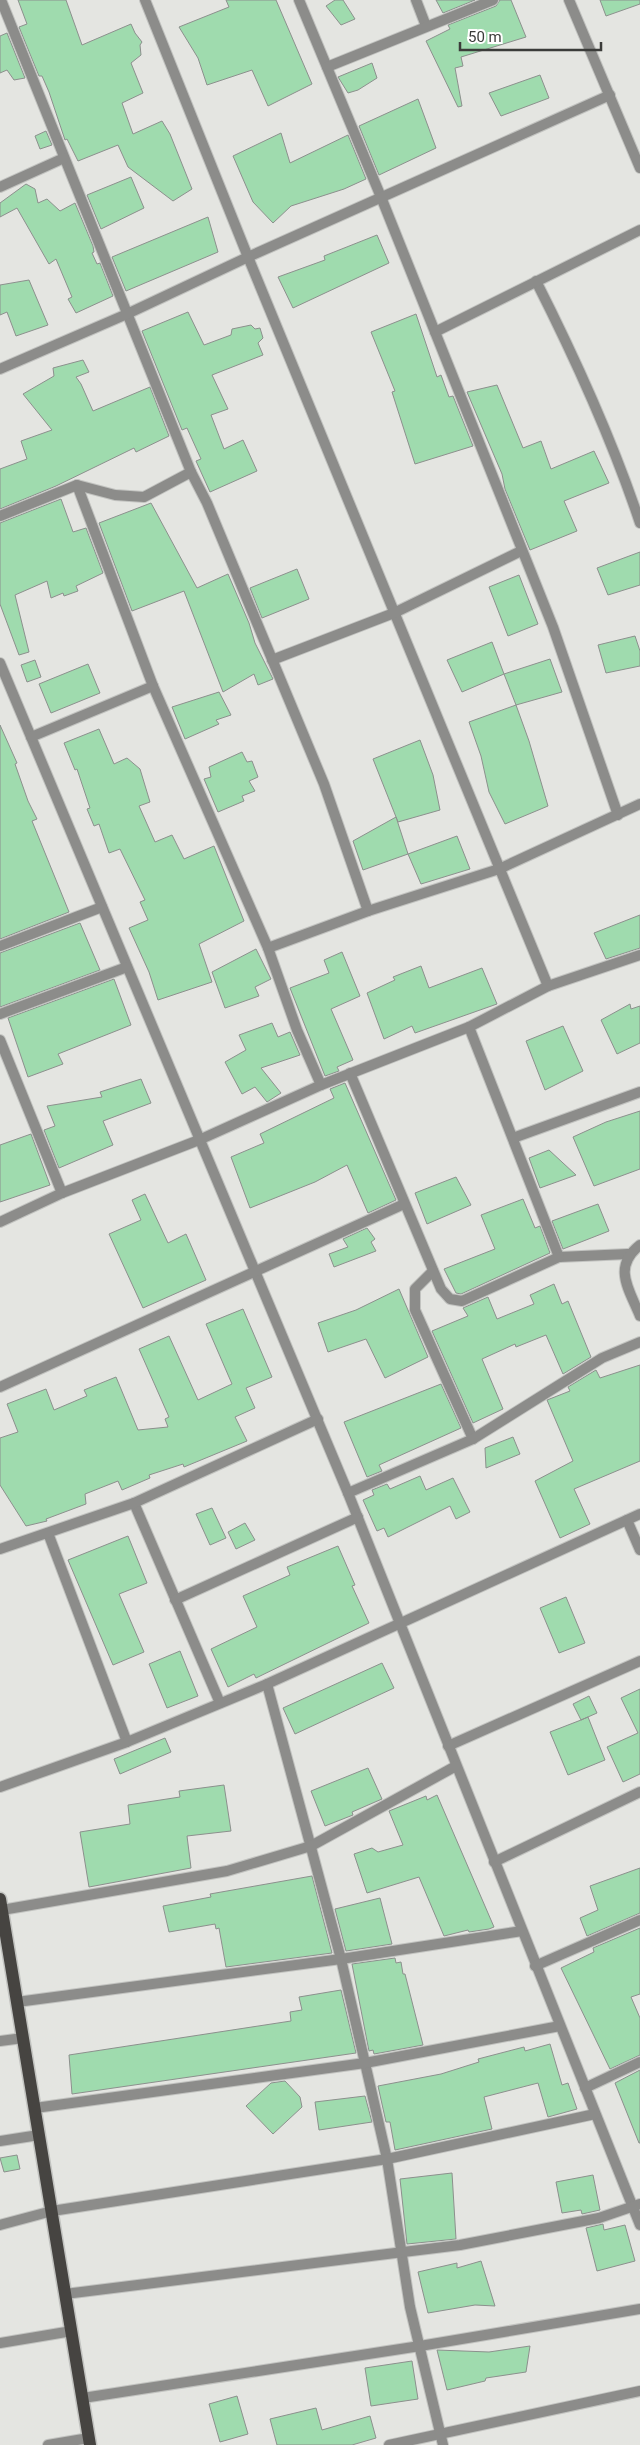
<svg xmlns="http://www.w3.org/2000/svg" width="640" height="2445" viewBox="0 0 640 2445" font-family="Roboto,sans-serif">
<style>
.building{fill:#9fdbae;stroke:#8c908d}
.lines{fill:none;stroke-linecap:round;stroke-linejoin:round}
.minor-casing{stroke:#c2c3c0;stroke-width:12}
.tertiary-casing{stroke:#c2c3c0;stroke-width:12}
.primary-casing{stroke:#c2c3c0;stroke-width:15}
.minor{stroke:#8c8c8a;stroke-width:10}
.tertiary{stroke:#8c8c8a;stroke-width:10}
.primary{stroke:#464441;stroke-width:12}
</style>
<rect width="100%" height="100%" fill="#e4e5e1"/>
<!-- building -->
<g class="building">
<path d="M18,0H66L82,45L131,24L135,33L142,42L140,45L141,55L131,63L143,93L122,103L133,134L162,121L170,134L192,189L173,201L128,167L118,145L78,161L67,139L65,140L49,92L42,76H39L19,27L27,24Z"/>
<path d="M226,0H276L312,84L268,106L252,70L207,85L198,58L179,27L229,7Z"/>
<path d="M335,0H343L355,19L341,25L326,6Z"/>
<path d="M436,0H475L443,13Z"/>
<path d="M500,0H511L526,37L461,57L463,66L455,68L462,106L458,107L426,41L450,29L448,25L496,6Z"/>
<path d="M600,0H640V4L606,16Z"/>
<path d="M7,33L25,78L14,80L7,70L0,73V36Z"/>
<path d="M372,63L377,78L358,90L348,93L338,77Z"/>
<path d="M540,75L549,98L501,116L489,93Z"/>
<path d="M418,99L436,148L379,175L359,126Z"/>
<path d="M46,131L52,145L40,149L35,136Z"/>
<path d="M281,133L290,163L348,135L366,179L344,189L291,206L273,223L253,202L233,156Z"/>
<path d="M131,177L144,208L101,229L87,195Z"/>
<path d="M26,184L35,189L38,203L47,199L60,211L75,203L93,246L94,252L92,253L97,264L100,263L113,296L76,313L68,299L72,297L56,259L49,264L17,208L0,217V203Z"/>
<path d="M208,217L218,252L126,291L112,257Z"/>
<path d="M377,235L389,263L293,308L278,277L325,260L324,256Z"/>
<path d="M29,280L48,325L16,336L7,312L0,315V285Z"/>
<path d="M188,312L204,345L231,335L232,329L251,325L255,329L260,328L263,338L258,343L263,355L212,375L228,409L211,415L224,449L243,440L257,471L210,492L196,461L201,459L187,428L182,430L142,331Z"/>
<path d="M416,314L437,377L441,375L449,397L453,396L473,446L415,464L392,392L395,391L371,332Z"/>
<path d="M83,360L89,372L76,377L81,384L93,411L150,387L169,436L136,452L134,448L56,486L0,509V469L27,459L21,441L52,430L23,394L54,376L53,368Z"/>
<path d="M497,385L523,448L541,441L551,469L594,451L609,483L564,501L577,531L530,550L505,489L502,474L467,392Z"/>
<path d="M61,499L73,532L86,528L103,573L76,586L78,591L64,596L63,593L51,598L47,581L15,595L29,652L19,655L0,604V523Z"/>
<path d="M151,503L197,588L228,574L249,623L255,643L273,679L258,685L254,674L223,692L184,591L132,611L99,523Z"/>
<path d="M640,552V585L608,595L597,568Z"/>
<path d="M297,569L309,599L262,618L250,588Z"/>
<path d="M519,575L538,624L508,636L489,587Z"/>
<path d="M635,636L640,651V666L606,673L598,645Z"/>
<path d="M492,642L504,674L462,692L447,660Z"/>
<path d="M550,659L562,692L516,705L504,674Z"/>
<path d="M35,660L41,677L27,682L21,665Z"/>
<path d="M88,664L100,693L51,713L39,684Z"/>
<path d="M219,692L231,715L216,720L219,724L185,739L172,707Z"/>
<path d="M516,705L529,741L548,806L505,824L489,792L481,756L469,722Z"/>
<path d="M0,725L17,763L15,764L28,801L37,819L32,821L69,912L0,939Z"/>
<path d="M99,729L114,764L127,758L140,769L150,802L139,806L155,842L172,835L184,859L214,846L244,921L199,944L212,982L158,1000L149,972L129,928L148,920L140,902L145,900L120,849L109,853L99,824L94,826L87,809L90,808L77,769L75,770L64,743Z"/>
<path d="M420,740L433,775L440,810L398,822L373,759Z"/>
<path d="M242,752L247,762L252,761L258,777L249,781L255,791L242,796L244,801L218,812L204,779L211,777L209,767Z"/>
<path d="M396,817L408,854L363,870L353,841Z"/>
<path d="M457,836L470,869L421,884L408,854Z"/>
<path d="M640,915V948L606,959L594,933Z"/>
<path d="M80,923L100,970L0,1007V953Z"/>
<path d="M256,949L271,979L255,987L259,996L225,1008L212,972Z"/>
<path d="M342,952L360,996L331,1009L353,1060L337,1067L339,1071L325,1076L290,988L329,973L324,960Z"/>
<path d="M421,966L429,988L482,968L497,1004L415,1033L412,1026L384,1039L367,993L395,980L393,977Z"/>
<path d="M114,979L131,1025L58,1054L63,1064L28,1077L8,1018Z"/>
<path d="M630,1004L631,1009L640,1006V1043L617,1054L601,1020Z"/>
<path d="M272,1023L278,1037L290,1032L300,1055L261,1068L281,1093L267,1102L255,1087L242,1094L225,1062L246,1050L239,1035Z"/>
<path d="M563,1026L583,1071L545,1090L526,1041Z"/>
<path d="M141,1079L151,1103L103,1121L113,1145L59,1168L44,1130L55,1126L47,1106L102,1097L100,1092Z"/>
<path d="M345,1083L396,1200L368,1213L347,1165L315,1182L250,1208L231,1157L264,1143L260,1134L334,1098L330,1089Z"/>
<path d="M640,1111V1169L594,1186L573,1137L606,1122Z"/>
<path d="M31,1134L50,1185L0,1202V1145Z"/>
<path d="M549,1150L576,1175L540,1188L529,1158Z"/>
<path d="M456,1177L471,1205L427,1224L415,1193Z"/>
<path d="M145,1194L168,1243L186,1234L206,1280L143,1308L109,1234L141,1220L132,1200Z"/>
<path d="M523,1199L535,1228L540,1226L550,1253L461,1294L456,1293L444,1269L495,1249L481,1215Z"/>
<path d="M598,1204L609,1231L563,1249L552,1221Z"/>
<path d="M367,1228L375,1239L371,1242L376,1251L334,1267L329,1254L348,1247L343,1239Z"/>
<path d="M554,1284L562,1304L568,1301L591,1357L563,1374L546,1335L516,1347L515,1344L482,1359L503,1409L473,1423L432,1331L468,1316L463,1308L488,1297L497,1319L534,1304L530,1295Z"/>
<path d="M399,1289L428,1357L385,1378L366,1339L328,1352L318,1323L356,1310Z"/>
<path d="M243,1309L272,1377L246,1388L255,1408L235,1417L247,1441L184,1467L183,1464L149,1475L150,1478L122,1490L118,1481L85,1494L86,1504L46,1519L47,1521L26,1526L0,1485V1438L18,1432L7,1404L46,1389L54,1410L87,1396L84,1390L116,1377L138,1430L168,1427L165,1419L169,1417L139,1349L169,1336L198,1400L232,1384L206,1324Z"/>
<path d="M640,1365V1461L574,1489L590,1524L560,1538L535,1481L573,1461L547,1400L570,1391L568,1387L596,1370L600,1378Z"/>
<path d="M441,1384L461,1428L379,1465L382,1471L367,1477L344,1422Z"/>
<path d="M513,1437L520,1454L486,1468L485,1448Z"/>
<path d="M420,1476L426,1490L453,1478L470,1512L456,1519L450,1506L388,1537L384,1528L377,1531L363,1500L374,1495L372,1490L387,1484L390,1489Z"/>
<path d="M212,1508L226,1538L210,1545L196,1514Z"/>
<path d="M245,1523L255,1540L236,1549L228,1532Z"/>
<path d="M128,1536L147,1583L119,1594L144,1652L113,1665L68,1560Z"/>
<path d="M338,1546L355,1585L352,1586L369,1623L256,1678L254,1674L228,1687L211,1649L257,1627L243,1596L290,1575L287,1567Z"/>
<path d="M566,1597L585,1643L559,1653L540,1608Z"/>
<path d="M180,1651L198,1696L167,1708L149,1664Z"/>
<path d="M382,1663L394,1688L295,1734L283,1708Z"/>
<path d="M640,1689V1774L623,1782L607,1747L638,1733L621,1698Z"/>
<path d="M589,1696L597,1713L581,1720L588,1717L605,1760L568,1775L550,1732L581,1720L573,1704Z"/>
<path d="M165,1738L171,1752L120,1774L114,1759Z"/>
<path d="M368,1768L382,1799L352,1812L353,1815L325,1826L311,1791Z"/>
<path d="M224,1785L231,1831L187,1836L191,1868L89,1887L80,1832L130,1824L128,1805L180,1797L179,1791Z"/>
<path d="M437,1795L494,1927L489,1929L469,1932L468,1930L444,1936L419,1877L367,1893L354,1854L372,1848L378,1852L403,1845L389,1811L426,1796L427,1800Z"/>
<path d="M640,1868V1913L587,1936L580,1918L598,1910L590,1886Z"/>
<path d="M312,1876L332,1953L226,1967L219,1928L216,1929L215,1924L169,1932L163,1906L211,1897L210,1894Z"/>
<path d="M380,1898L392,1944L346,1951L335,1909Z"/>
<path d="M640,1928V1994L631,1997L640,2018V2055L610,2069L561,1968L594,1952L593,1948Z"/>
<path d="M395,1958L396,1963L401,1962L403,1974H405L423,2045L374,2054L373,2050L369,2051L352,1964Z"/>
<path d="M341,1990L356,2053L72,2094L69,2055L291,2021L290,2012L302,2010L299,1997Z"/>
<path d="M550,2044L562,2085L568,2083L577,2109L548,2117L538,2083L484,2097L492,2129L395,2150L390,2122H386L378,2086L441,2074L479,2062L478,2059L524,2047L525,2051Z"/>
<path d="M640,2070V2143H639L615,2083Z"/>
<path d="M285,2081L300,2097L302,2107L273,2134L246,2106L271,2083Z"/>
<path d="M365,2096L372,2122L319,2130L315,2102Z"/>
<path d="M17,2155L20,2169L4,2172L0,2158Z"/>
<path d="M452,2173L456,2239L407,2244L400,2179Z"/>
<path d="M593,2175L600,2210L582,2214L581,2210L562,2213L556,2182Z"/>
<path d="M603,2224L604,2230L625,2225L635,2261L597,2271L586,2228Z"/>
<path d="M481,2261L495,2306L475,2305L428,2313L418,2272L457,2263V2268Z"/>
<path d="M530,2346L526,2372L486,2378L485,2381L447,2390L437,2350L489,2352Z"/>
<path d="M412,2361L418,2399L371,2406L365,2368Z"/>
<path d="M237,2396L248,2434L220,2442L209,2404Z"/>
<path d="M316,2408L322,2430L370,2416L376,2438L352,2445H277L270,2419Z"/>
</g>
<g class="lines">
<defs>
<g id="minor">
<path d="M1,0L191,472L207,503L324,784L368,911"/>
<path d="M145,0L248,257L548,986"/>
<path d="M299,0L381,197L553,627L618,815"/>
<path d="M416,0L426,26"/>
<path d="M569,0L640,168"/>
<path d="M327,67L493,0"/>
<path d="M0,187L64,158"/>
<path d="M536,281C576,360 612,439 640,523"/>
<path d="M435,332L640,230"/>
<path d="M0,369L127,314L248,257L610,95"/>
<path d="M77,485L153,686L268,948L297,1030L321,1085"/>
<path d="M0,516L77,485L115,495L144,497L191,472"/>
<path d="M272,660L394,613L521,551"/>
<path d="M0,663L348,1493L640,2225"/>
<path d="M31,737L153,686"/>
<path d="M0,946L102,907"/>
<path d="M268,948L368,911L499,869L640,804"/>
<path d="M0,1014L127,967"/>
<path d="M469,1027L559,1257L628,1254"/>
<path d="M0,1040L62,1193"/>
<path d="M350,1073L441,1289L450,1299L462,1301L559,1257"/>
<path d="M513,1138L640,1092"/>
<path d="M0,1222L62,1193L199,1140L321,1085L469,1027L548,986L640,955"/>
<path d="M640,1245C612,1267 629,1289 640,1316"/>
<path d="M433,1271L415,1289V1310L473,1439"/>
<path d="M0,1387L404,1204"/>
<path d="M348,1493L473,1439L602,1358L640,1342"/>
<path d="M134,1503L220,1703"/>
<path d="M627,1520L640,1550"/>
<path d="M48,1533L127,1742"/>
<path d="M0,1549L134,1503L318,1419"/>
<path d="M175,1600L358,1517"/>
<path d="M267,1684L341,1959L365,2063L387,2159L410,2307L443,2445"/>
<path d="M448,1746L640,1661"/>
<path d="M494,1862L640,1792"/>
<path d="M2,1910L227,1871L311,1846L456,1766"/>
<path d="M535,1966L640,1920"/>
<path d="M17,2002L341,1959L522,1931"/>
<path d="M0,2041L23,2038"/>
<path d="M585,2088L640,2062"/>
<path d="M35,2108L365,2063L560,2026"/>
<path d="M0,2141L39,2135"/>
<path d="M0,2225L52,2211L387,2159L595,2114"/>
<path d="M65,2294L460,2245L599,2218L640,2204"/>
<path d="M0,2343L72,2331"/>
<path d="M83,2398L420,2346L640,2309"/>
<path d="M48,2445L89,2438"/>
<path d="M389,2445L640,2391"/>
</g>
<path id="tertiary" d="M0,1787L127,1742L267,1684L640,1514"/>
<path id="primary" d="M0,1899L90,2445"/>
</defs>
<!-- minor casing -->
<use href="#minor" class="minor-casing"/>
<!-- tertiary casing -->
<use href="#tertiary" class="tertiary-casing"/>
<!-- primary casing -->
<use href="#primary" class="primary-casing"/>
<!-- minor -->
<use href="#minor" class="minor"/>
<!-- tertiary -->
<use href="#tertiary" class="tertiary"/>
<!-- primary -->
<use href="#primary" class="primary"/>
</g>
<!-- scale -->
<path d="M460 42v8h141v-8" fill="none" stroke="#3b3c3a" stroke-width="2.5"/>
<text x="468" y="42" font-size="15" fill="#3b3c3a" stroke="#ffffff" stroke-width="4" paint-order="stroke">50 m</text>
</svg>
